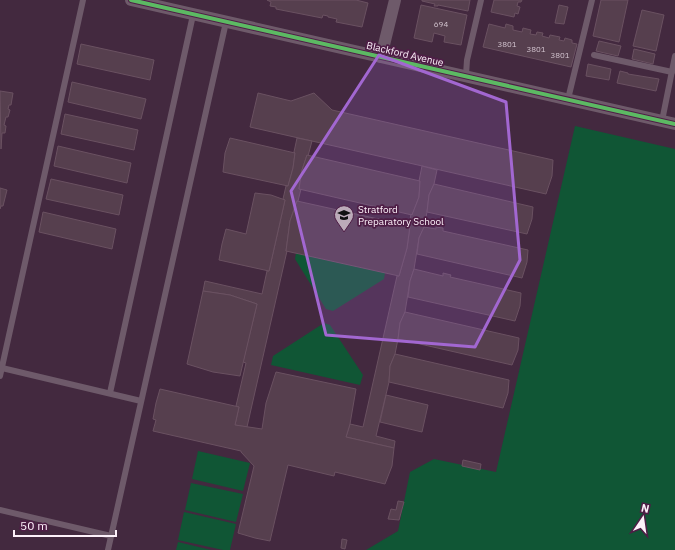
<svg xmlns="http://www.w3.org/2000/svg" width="675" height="550" viewBox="0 0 675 550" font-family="'IBM Plex Sans',sans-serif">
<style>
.green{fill:#105635}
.building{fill:#563f4e;stroke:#6a5161}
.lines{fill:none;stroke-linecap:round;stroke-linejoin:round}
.service{stroke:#6e5a6a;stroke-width:6}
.minor{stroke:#6e5a6a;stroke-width:12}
.cycleway-casing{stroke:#4e1e46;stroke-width:6}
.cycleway{stroke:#5cba63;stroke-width:4}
.marked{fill:#a267d1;fill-opacity:0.2;stroke:#a267d1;stroke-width:3;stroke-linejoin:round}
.labels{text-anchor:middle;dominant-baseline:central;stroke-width:3.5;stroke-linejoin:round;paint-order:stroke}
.number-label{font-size:8px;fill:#d3c4cf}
.street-label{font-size:10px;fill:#fdf1fa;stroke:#4e1e46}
.poi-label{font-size:10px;fill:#fdf1fa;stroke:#4e1e46;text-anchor:start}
</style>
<rect width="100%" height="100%" fill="#43293f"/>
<!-- green -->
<g class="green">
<path d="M575,126L675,149V550H366L398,531L410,472L434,459L496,472Z"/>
<path d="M296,253L385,273L384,279L333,311L326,309L295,259Z"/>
<path d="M324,323L330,325L363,375L360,385L271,365L273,356Z"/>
<path d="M198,451L250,463L243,491L192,479Z"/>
<path d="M191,483L243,494L236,522L185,510Z"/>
<path d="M184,512L236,524L230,550H223L178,540Z"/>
<path d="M178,542L211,550H176Z"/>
</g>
<!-- building -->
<g class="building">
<path d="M267,0H356L368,3L362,27L336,22L337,19L328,17V16L323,15L322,18L276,9V7L270,6L271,2Z"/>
<path d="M422,0H470L468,11L438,5V6H434L435,4L422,1Z"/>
<path d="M494,0H522L521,2H518L517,6L520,7L518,14L515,13L514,17L491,12Z"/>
<path d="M601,0H628L619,42L593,36Z"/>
<path d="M421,5L467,15L461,45L444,42L445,36L434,33L432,42L414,38Z"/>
<path d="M559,5L568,7L564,24L555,23Z"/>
<path d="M642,10L664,15L656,51L633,46Z"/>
<path d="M489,24L505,28L506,24L513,26V30L522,32L523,28L531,30L530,34L536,35L537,32L543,33L542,36L549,38L550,35L560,37L559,40L564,41L565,38L572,40V43L577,44L571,67L483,47Z"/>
<path d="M599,41L621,46L618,56L596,51Z"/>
<path d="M81,44L154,60L150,80L77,64Z"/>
<path d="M634,49L655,54L653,64L632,59Z"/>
<path d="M588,64L611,69L609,80L586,76Z"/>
<path d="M620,71L628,73V74L659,79L656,91L617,83Z"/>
<path d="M72,82L146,99L141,119L68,102Z"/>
<path d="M0,91L13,93L11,105H9L8,109L10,110L8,117H6L4,125L6,126L5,133H2L1,149Z"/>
<path d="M258,93L291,101L314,93L332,110L553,160L552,176L546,194L250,127Z"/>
<path d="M65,114L138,130L134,150L61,134Z"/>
<path d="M230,138L295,153L293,168L288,186L223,172L225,153Z"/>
<path d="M297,138L312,141L308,156L307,155L302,170L299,189H301L298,201H297L290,221L286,251H287L247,427L235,425L239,407L236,406L246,363L243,362L257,304L230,295L203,291L205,281L262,294L267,271H269L285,200L283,199L286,186H288L293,168L295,153L294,152Z"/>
<path d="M58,146L131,163L127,183L54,166Z"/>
<path d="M307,155L420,181L419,197L412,215L299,189L302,170Z"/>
<path d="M422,166L437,170L434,184L429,195L427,212L424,227L419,238L414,269L410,281L405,312L400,323L398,339L395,354L390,366L389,382L376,436L395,441L394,448L346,437L350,424L363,427L397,276H399L407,248L410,226H409L411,214L412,215L419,197L420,181H419Z"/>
<path d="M51,179L123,195L119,215L46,199Z"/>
<path d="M434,184L533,207L532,219L527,234L427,212L429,195Z"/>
<path d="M0,188L7,190L3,206H1L0,209Z"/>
<path d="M255,193L271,195L285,200L269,271L219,260L222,244L226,229L246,234Z"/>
<path d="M297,201L410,226L407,248L399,276L286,251L290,221Z"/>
<path d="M43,212L116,229L112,249L39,232Z"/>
<path d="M424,227L436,229V227L443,228V231L528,250L527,262L522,278L417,254L419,238Z"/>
<path d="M414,269L443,276V273L451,275L450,277L521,293L520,306L515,321L408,297L410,281Z"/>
<path d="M203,291L230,295L257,304L240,376L213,372L187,364Z"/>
<path d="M405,312L519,338L518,350L512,365L398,339L400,323Z"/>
<path d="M395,354L509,380L508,393L503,408L389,382L390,366Z"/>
<path d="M276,372L356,389L350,424L346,437L394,448L392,466L385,484L335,472L334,476L288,465L270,541L255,538L238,533L254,466L241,452V451L153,431L156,420L153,419L156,403L160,389L239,407L235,425L262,429L266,403Z"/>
<path d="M386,395L428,405L422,432L380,422Z"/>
<path d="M463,460L481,464L480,470L462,466Z"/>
<path d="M398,501L404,502L399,520L388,519L391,509L396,510Z"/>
<path d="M342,539L347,540L345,549L341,548Z"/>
</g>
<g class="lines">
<!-- service -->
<g class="service">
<path d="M594,55L672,72"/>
<path d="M466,75L467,60L481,0"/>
<path d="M568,99L592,0"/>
<path d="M662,121L675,56"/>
<path d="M2,368L141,401"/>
<path d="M0,376L83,0"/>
<path d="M110,393L193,15"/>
<path d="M0,510L111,536"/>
<path d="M108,550L226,22"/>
</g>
<!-- minor -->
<g class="minor">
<path d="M131,0L675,124"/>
<path d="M381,57L395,0"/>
</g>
<defs>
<path id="cycleway" d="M131,0L675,124"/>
</defs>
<!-- cycleway casing -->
<use href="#cycleway" class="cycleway-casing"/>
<!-- cycleway -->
<use href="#cycleway" class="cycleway"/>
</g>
<!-- marked area -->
<path class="marked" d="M379,55L506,102L520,260L475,347L326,335L291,191Z"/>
<!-- icons -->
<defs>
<symbol id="school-pin" viewBox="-11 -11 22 30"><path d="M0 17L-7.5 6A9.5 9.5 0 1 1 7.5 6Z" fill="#bcabb9" stroke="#4e1e46"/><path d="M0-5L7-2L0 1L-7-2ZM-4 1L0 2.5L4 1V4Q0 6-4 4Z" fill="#111"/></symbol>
</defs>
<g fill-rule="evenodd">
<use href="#school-pin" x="333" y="204" width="22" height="30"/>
</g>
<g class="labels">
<!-- number labels -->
<g class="number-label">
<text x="441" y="24">694</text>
<text x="507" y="44">3801</text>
<text x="536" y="49">3801</text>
<text x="560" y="55">3801</text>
</g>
<!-- street labels -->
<g class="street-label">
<text transform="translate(405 54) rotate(13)">Blackford Avenue</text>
</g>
<!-- poi labels -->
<g class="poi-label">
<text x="358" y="209">Stratford<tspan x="358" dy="12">Preparatory School</tspan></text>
</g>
</g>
<!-- north arrow -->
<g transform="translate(643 518) rotate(13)" stroke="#4e1e46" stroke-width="3" paint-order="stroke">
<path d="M0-3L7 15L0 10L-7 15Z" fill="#fdf1fa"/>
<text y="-6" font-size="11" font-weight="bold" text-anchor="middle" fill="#fdf1fa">N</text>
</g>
<!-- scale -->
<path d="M14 530v6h102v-6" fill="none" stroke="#fdf1fa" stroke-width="2"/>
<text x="20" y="530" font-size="12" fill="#fdf1fa" stroke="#4e1e46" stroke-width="3" paint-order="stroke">50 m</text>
</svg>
